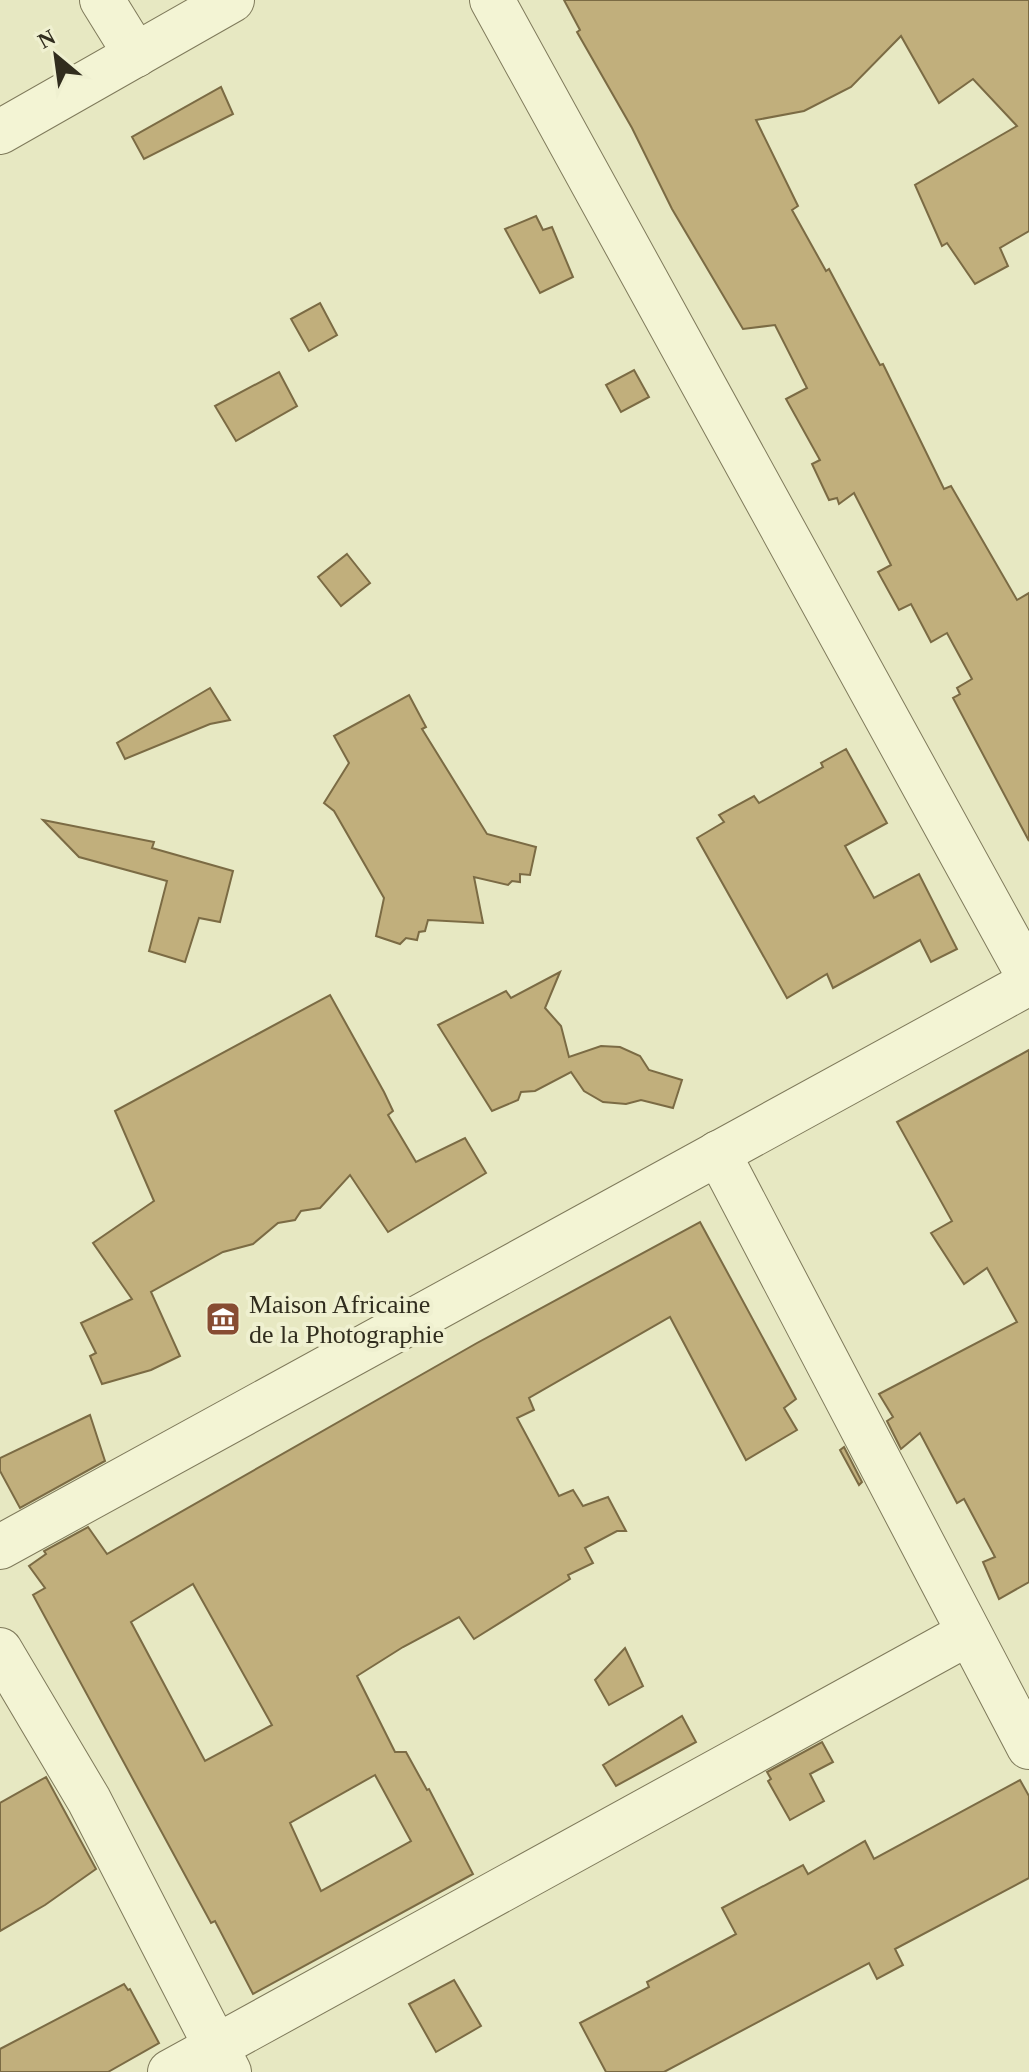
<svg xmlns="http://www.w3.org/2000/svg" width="1029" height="2072" viewBox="0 0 1029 2072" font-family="'Times New Roman',serif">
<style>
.building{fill:#c1af7c;stroke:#7b6b44;stroke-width:2;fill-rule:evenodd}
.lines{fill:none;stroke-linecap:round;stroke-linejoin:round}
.minor-casing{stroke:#7f7a5b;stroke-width:46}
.minor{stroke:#f3f4d4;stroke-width:44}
.labels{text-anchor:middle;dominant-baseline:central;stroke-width:8;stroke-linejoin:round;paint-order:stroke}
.poi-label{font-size:26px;fill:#312d1e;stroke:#eff0d0;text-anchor:start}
</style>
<rect width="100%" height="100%" fill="#e7e8c2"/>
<!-- building -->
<g class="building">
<path d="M564,0H1029V231L1000,248L1008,266L975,284L947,243L942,246L915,185L1017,126L973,79L939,103L901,36L851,87L804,111L756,120L798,206L792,210L826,271L829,269L880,365L883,364L944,489L951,486L1017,600L1029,593V841L953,698L960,694L957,688L972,679L947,633L931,642L911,604L899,610L878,572L891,565L854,493L839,504L837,498L829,500L812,464L820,460L786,399L807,388L775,325L743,329L672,209L632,128L577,32L580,30Z"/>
<path d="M221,87L233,114L144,159L132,137Z"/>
<path d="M536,216L543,230L552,227L573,277L540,293L505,229Z"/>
<path d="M320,303L337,335L309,351L291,319Z"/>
<path d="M634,370L649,397L621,412L606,385Z"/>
<path d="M279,372L297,406L236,441L215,406Z"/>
<path d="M347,554L370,583L341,606L318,577Z"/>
<path d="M210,688L230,720L210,724L125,759L117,743Z"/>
<path d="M409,695L426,727L422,729L487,834L536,847L530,875L520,874V882L512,881L508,885L474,877L483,923L428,920L425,931L419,932L417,940L406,938L400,944L376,936L384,898L334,811L324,803L349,763L334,736Z"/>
<path d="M846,749L887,823L845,846L874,898L919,874L957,949L931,962L920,940L833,988L827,974L787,998L697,838L724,822L719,815L754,796L759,803L823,767L821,763Z"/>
<path d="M43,820L154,842L152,848L233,871L220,922L199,918L185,962L149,951L167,881L79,857Z"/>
<path d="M560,972L545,1008L561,1026L569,1057L601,1046L620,1047L640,1056L649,1070L682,1080L673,1108L641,1100L626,1104L603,1102L584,1091L571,1072L535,1091L521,1092L518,1100L492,1111L438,1025L506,991L511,998Z"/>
<path d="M330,995L384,1092L393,1111L388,1115L416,1162L465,1138L486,1173L388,1232L350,1175L320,1208L301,1211L295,1220L278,1223L253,1244L223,1252L151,1292L180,1356L151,1370L102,1384L90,1356L96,1353L81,1323L132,1299L93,1243L154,1201L115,1111Z"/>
<path d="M1029,1050V1582L999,1599L983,1562L995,1557L964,1499L957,1503L920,1433L901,1449L887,1421L893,1417L879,1394L1017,1322L987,1268L964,1284L931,1233L952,1221L897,1122Z"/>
<path d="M700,1222L796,1399L784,1408L797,1430L746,1460L670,1317L529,1398L534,1410L517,1418L559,1496L573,1490L583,1506L608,1497L626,1531H617L585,1548L593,1563L568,1575L570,1579L474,1639L459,1617L403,1647L357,1676L395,1752H406L427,1790L429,1789L473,1874L253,1994L215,1921L211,1923L33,1595L45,1588L29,1566L46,1554L44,1551L88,1527L107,1554L477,1343ZM193,1584L272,1725L205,1761L131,1622ZM375,1775L411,1841L321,1891L290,1823Z"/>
<path d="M90,1415L105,1461L20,1508L0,1471V1458Z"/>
<path d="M844,1447L862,1482L859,1485L840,1450Z"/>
<path d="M625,1648L643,1686L609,1705L595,1680Z"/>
<path d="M682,1716L696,1742L616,1786L603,1765Z"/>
<path d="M822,1742L833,1762L810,1774L824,1801L790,1820L768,1781L771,1779L767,1772Z"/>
<path d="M46,1777L96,1869L45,1905L0,1931V1803Z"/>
<path d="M1020,1780L1029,1796V1878L895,1949L903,1965L877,1979L869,1963L664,2072H606L580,2023L649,1987L647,1982L736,1934L722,1908L803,1865L808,1874L865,1841L874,1859Z"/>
<path d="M454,1980L481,2026L436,2052L409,2004Z"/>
<path d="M124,1984L128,1990L130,1989L159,2043L108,2072H0V2049Z"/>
</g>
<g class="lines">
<defs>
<g id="minor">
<path d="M102,0L136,55"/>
<path d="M492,0L1029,977"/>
<path d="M0,132L232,0"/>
<path d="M718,1153L1029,1747"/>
<path d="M0,1547L1029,983"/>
<path d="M0,1650L89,1800L229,2072"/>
<path d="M170,2072L969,1633"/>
</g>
</defs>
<!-- minor casing -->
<use href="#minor" class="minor-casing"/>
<!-- minor -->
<use href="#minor" class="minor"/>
</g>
<!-- icons -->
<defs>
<symbol id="museum-square" viewBox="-11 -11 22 22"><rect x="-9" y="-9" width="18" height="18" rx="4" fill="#874c32" stroke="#eff0d0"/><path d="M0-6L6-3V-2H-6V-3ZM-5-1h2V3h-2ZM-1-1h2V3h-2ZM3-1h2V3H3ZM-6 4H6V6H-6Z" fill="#fff"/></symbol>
</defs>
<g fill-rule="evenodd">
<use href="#museum-square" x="203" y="1299" width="40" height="40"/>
</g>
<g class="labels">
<!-- poi labels -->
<g class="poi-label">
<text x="249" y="1304">Maison Africaine<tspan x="249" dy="30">de la Photographie</tspan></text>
</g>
</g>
<!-- north arrow -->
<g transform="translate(56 56) rotate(331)" stroke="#eff0d0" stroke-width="6" paint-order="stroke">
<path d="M0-6L14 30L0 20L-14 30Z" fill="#312d1e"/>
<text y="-12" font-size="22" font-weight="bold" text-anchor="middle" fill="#312d1e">N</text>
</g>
</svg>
